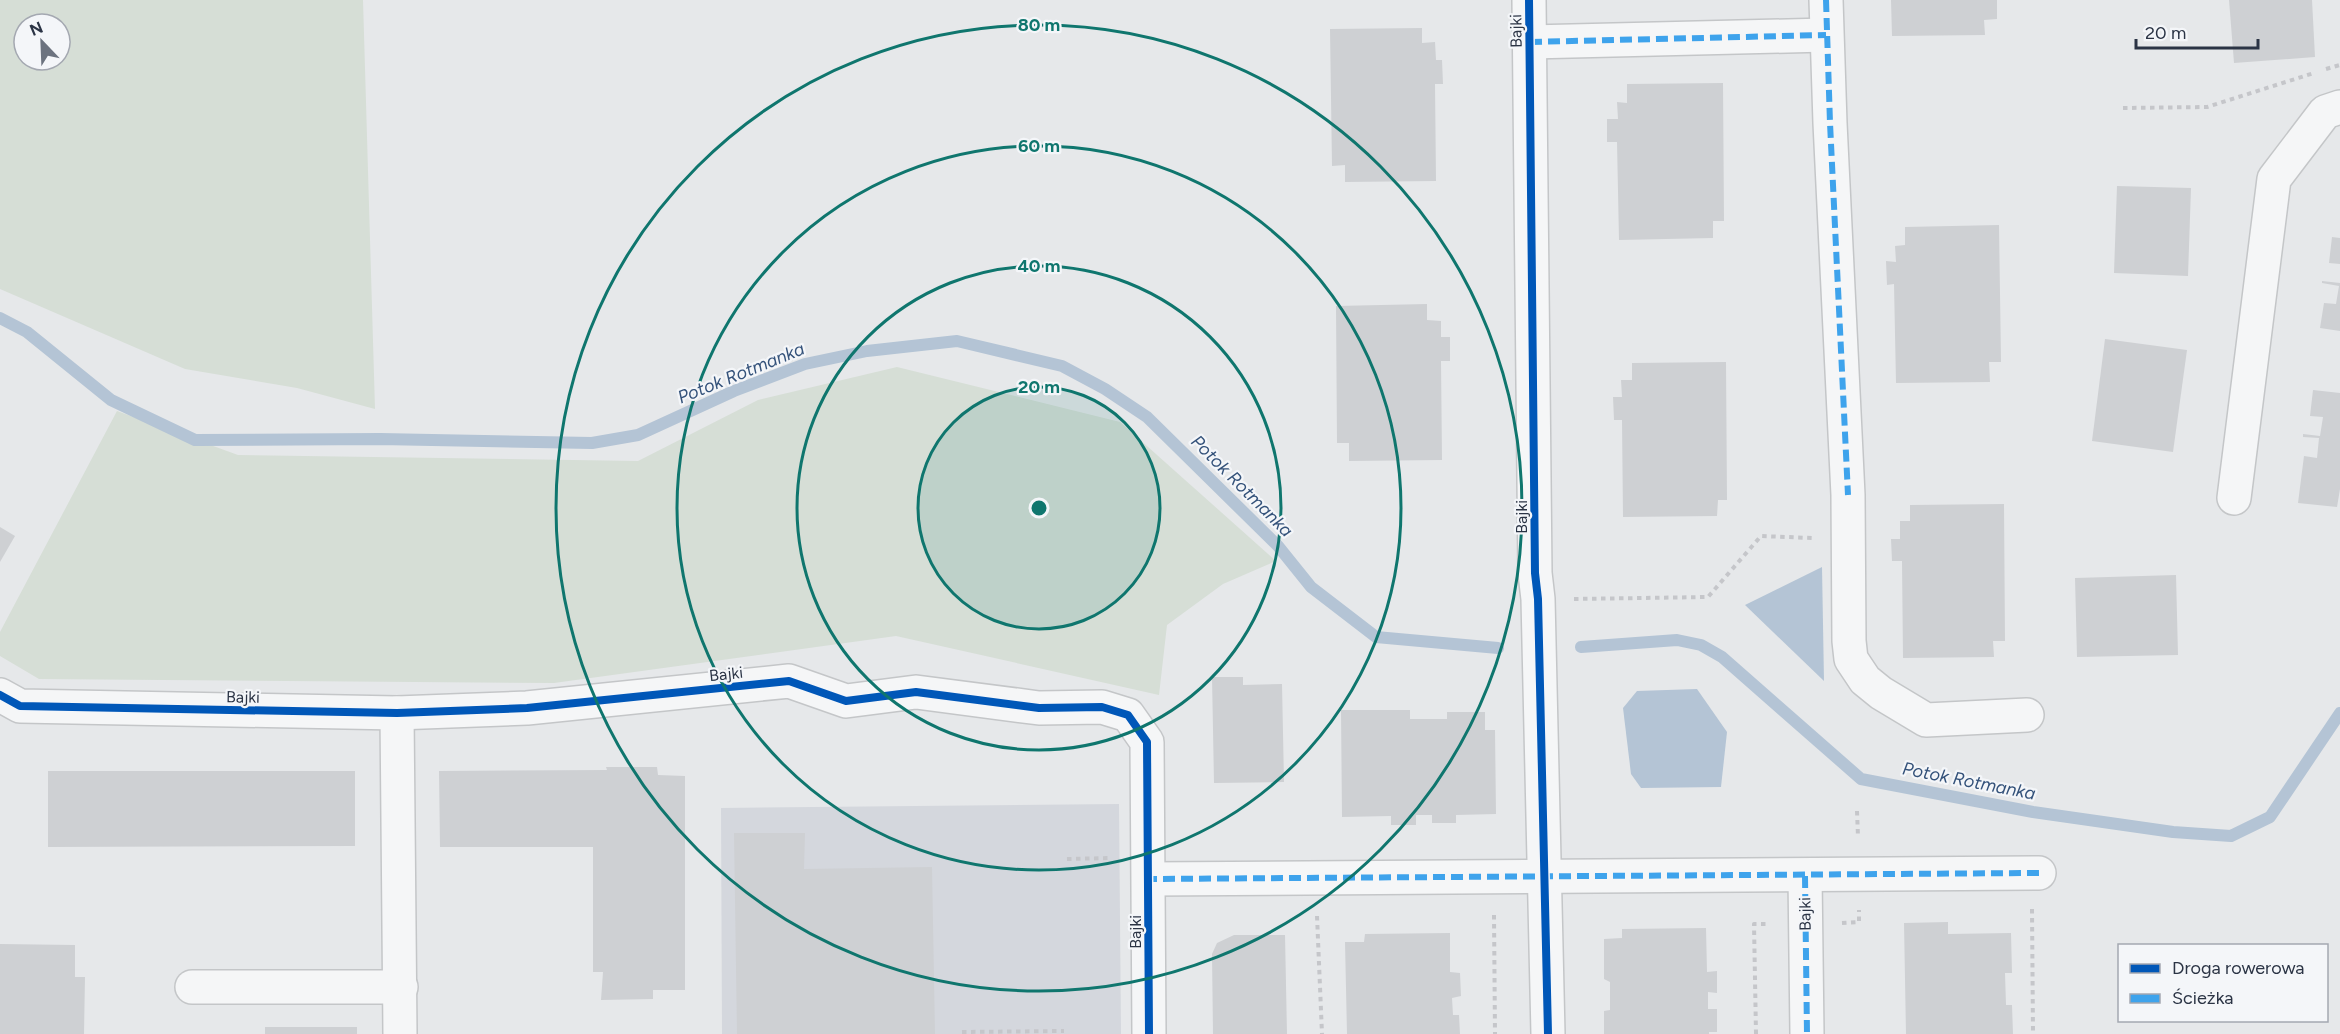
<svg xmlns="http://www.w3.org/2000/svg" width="2340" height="1034" viewBox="0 0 2340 1034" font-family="Figtree,sans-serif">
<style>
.built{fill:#d4d7dd}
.green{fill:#d6ded6;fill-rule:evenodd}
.water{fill:#b4c4d5}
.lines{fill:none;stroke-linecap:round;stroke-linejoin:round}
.stream{stroke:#b4c4d5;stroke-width:12}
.building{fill:#ced0d3}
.minor-casing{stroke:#c4c6c8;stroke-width:36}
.path{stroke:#c5c6ca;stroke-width:4;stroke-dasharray:4.5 4.5;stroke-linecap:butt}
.minor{stroke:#f5f6f7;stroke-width:33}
.quiet{stroke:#3ea3ec;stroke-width:6;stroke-dasharray:12 6;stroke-linecap:butt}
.cycleway-casing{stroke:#f4f6f9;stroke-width:11}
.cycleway{stroke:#0057b8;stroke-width:8}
.ring{fill:none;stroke:#0f766e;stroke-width:3}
.labels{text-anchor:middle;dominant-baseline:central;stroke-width:4.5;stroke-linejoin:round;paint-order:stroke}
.street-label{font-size:16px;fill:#2b3445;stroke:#f4f6f9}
.water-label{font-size:18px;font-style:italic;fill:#34527a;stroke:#f4f6f9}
.centre{fill:#0f766e;stroke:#f4f6f9;stroke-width:3}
.ring-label{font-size:18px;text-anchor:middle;font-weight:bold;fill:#0f766e;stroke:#f4f6f9;stroke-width:4.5;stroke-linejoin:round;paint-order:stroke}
</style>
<rect width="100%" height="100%" fill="#e6e8ea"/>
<!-- built -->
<path class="built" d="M1119,804L1121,1034H722L721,808Z"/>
<!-- green -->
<g class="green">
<path d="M0,0H363L375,409L297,388L185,369L0,289ZM24,24H60V60H24Z"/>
<path d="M897,367L1120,422L1276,561L1223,584L1167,625L1159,695L896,636L554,683L39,679L0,656V632L117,411L238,455L638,461L758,400Z"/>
</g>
<!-- water -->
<g class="water">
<path d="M1822,567L1824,681L1745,605Z"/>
<path d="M1697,689L1727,732L1721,787L1641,788L1631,774L1623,708L1637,691Z"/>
</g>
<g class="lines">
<!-- stream -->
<g class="stream">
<path d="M0,318L27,332L111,400L195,440L380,439L592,443L638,435L734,391L805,364L867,351L957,341L1062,366L1105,389L1147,417L1278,546L1311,587L1376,637L1498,648"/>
<path d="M1581,647L1677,640L1701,645L1722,657L1861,779L2033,812L2173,832L2231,836L2270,817L2340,713"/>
</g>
</g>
<!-- building -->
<g class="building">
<path d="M1891,0H1997V19L1984,20L1985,35L1892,36Z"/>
<path d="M2229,0H2312L2315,57L2234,63Z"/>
<path d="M1422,28V43L1435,42L1436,60H1442L1443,84H1435L1436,181L1345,182V165L1332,166L1330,29Z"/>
<path d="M1723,83L1724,221H1713V238L1619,240L1617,142H1607V119H1618L1617,102L1627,103V84Z"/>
<path d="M2117,186L2191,188L2188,276L2114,273Z"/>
<path d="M1999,225L2001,362H1989L1990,382L1896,383L1894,284L1887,285L1886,261L1896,262L1895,246L1905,245V227Z"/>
<path d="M2332,237L2340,238V264L2329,263Z"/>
<path d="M2322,281L2340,283V331L2320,328L2324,303L2336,304L2339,286L2322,283Z"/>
<path d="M1427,304V320L1441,321V337H1450V361H1441L1442,460L1349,461V443H1337L1336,306Z"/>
<path d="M2105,339L2187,350L2173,452L2092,441Z"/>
<path d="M1726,362L1727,500H1718L1717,516L1623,517L1622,420H1614L1613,397H1622L1621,380H1632V363Z"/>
<path d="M2313,390L2340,393V489L2337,507L2298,503L2304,456L2317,458L2319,438L2303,437V434L2320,436L2323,417L2310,416Z"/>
<path d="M2004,504L2005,641H1993L1994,657L1903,658L1902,561H1892L1891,539H1900V521H1910V505Z"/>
<path d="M0,527L15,536L0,562Z"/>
<path d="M2176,575L2178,655L2077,657L2075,578Z"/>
<path d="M1212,677H1243V685L1282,684L1284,782L1214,783Z"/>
<path d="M1341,710H1410V719H1447V712H1485V730H1495L1496,814L1456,815V823H1432V815H1416V825H1391V816L1342,817Z"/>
<path d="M606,767H657L658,775L685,776V990H653V999L601,1000L603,972H593V847H440L439,771L607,770Z"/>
<path d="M48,771H355V846L48,847Z"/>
<path d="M734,833H805L804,869L932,867L935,1034H737Z"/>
<path d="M1948,922V934L2011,933L2012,973H2005L2006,1005H2012L2013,1034H1906L1904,923Z"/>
<path d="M1706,928L1707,972L1717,971V993L1708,992V1009H1717V1032H1709V1034H1604V1011L1610,1010V982L1604,979V939L1622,938V929Z"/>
<path d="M1450,933V972L1460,973L1461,996L1452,998L1453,1015H1459L1460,1034H1347L1345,942H1364L1365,934Z"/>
<path d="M1234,935H1285L1287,1034H1213L1212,954L1217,943Z"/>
<path d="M0,944L75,945V977H85L84,1034H0Z"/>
<rect x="265" y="1027" width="92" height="7"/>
</g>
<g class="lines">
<defs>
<g id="minor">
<path d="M1529,0L1535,573L1538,599L1548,1034"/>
<path d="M1826,0L1830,123L1848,495L1849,641L1851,659L1865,680L1881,693L1926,720L2027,715"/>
<path d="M1530,42L1826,35"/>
<path d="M2234,498L2274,179L2325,112L2340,107"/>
<path d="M0,695L20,706L397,713L527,708L789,681L846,701L916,692L1039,708L1102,707L1128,715L1147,742L1149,1034"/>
<path d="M397,713L400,1034"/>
<path d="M1805,876L1807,1034"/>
<path d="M1149,879L2039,873"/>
<path d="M192,987H401"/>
</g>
</defs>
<!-- minor casing -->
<use href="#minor" class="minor-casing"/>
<!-- path -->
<g class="path">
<path d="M2326,69L2340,65"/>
<path d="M2123,108L2207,107L2314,73"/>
<path d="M1574,599L1708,597L1761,536L1812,538"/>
<path d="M1857,811L1858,837"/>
<path d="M1067,859L1111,858"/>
<path d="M2032,909L2033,1034"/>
<path d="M1494,915L1495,1034"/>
<path d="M1317,916L1322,1034"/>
<path d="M1842,923L1859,922V910"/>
<path d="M962,1032L1064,1031"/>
<path d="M1756,1034L1754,924H1769"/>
</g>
<!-- minor -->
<use href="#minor" class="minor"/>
<!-- quiet -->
<g class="quiet">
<path d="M1826,0L1830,123L1848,495"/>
<path d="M1530,42L1826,35"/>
<path d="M1805,876L1807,1034"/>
<path d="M1149,883V879L2039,873"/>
</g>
<defs>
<g id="cycleway">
<path d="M1529,0L1535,573L1538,599L1548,1034"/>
<path d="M0,695L20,706L397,713L527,708L789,681L846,701L916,692L1039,708L1102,707L1128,715L1147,742L1149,1034"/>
</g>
</defs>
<!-- cycleway casing -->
<use href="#cycleway" class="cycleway-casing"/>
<!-- cycleway -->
<use href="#cycleway" class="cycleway"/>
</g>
<!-- distance rings -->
<circle cx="1039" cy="508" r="121" fill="#0f766e" fill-opacity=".12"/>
<g class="ring">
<circle cx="1039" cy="508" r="121"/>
<circle cx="1039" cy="508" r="242"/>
<circle cx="1039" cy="508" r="362"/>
<circle cx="1039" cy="508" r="483"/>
</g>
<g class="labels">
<!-- street labels -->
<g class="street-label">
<text transform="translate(1516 31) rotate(-91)">Bajki</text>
<text transform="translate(1521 517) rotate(-90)">Bajki</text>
<text transform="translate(726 674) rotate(-6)">Bajki</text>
<text transform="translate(243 697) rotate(1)">Bajki</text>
<text transform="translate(1805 914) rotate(-91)">Bajki</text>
<text transform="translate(1135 932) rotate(-90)">Bajki</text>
</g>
<!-- water labels -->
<g class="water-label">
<text transform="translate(741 373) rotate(-22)">Potok Rotmanka</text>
<text transform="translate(1242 486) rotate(45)">Potok Rotmanka</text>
<text transform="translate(1969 781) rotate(11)">Potok Rotmanka</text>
</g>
</g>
<circle cx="1039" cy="508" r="9" class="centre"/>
<g class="ring-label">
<text x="1039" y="31">80 m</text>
<text x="1039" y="152">60 m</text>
<text x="1039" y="272">40 m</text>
<text x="1039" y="393">20 m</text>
</g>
<!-- legend -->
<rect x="2118" y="944" width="210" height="78" fill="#f4f6f9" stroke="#a4a8b1" stroke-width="1.5"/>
<rect x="2130" y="964" width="30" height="9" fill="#0057b8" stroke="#a4a8b1" stroke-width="1.5"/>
<text x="2172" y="974" font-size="18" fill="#2b3445">Droga rowerowa</text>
<rect x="2130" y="994" width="30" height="9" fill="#3ea3ec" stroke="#a4a8b1" stroke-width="1.5"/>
<text x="2172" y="1004" font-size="18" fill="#2b3445">Ścieżka</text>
<!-- north arrow -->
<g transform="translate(42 42) rotate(337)"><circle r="28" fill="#f4f6f9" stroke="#a4a8b1" stroke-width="1.5"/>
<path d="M0-4.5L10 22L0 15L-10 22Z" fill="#6c737f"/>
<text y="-9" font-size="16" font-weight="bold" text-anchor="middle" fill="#2b3445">N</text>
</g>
<!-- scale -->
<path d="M2136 39v9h122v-9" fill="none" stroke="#2b3445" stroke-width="3"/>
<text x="2145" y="39" font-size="18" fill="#2b3445" stroke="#f4f6f9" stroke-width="4.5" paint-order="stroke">20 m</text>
</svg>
